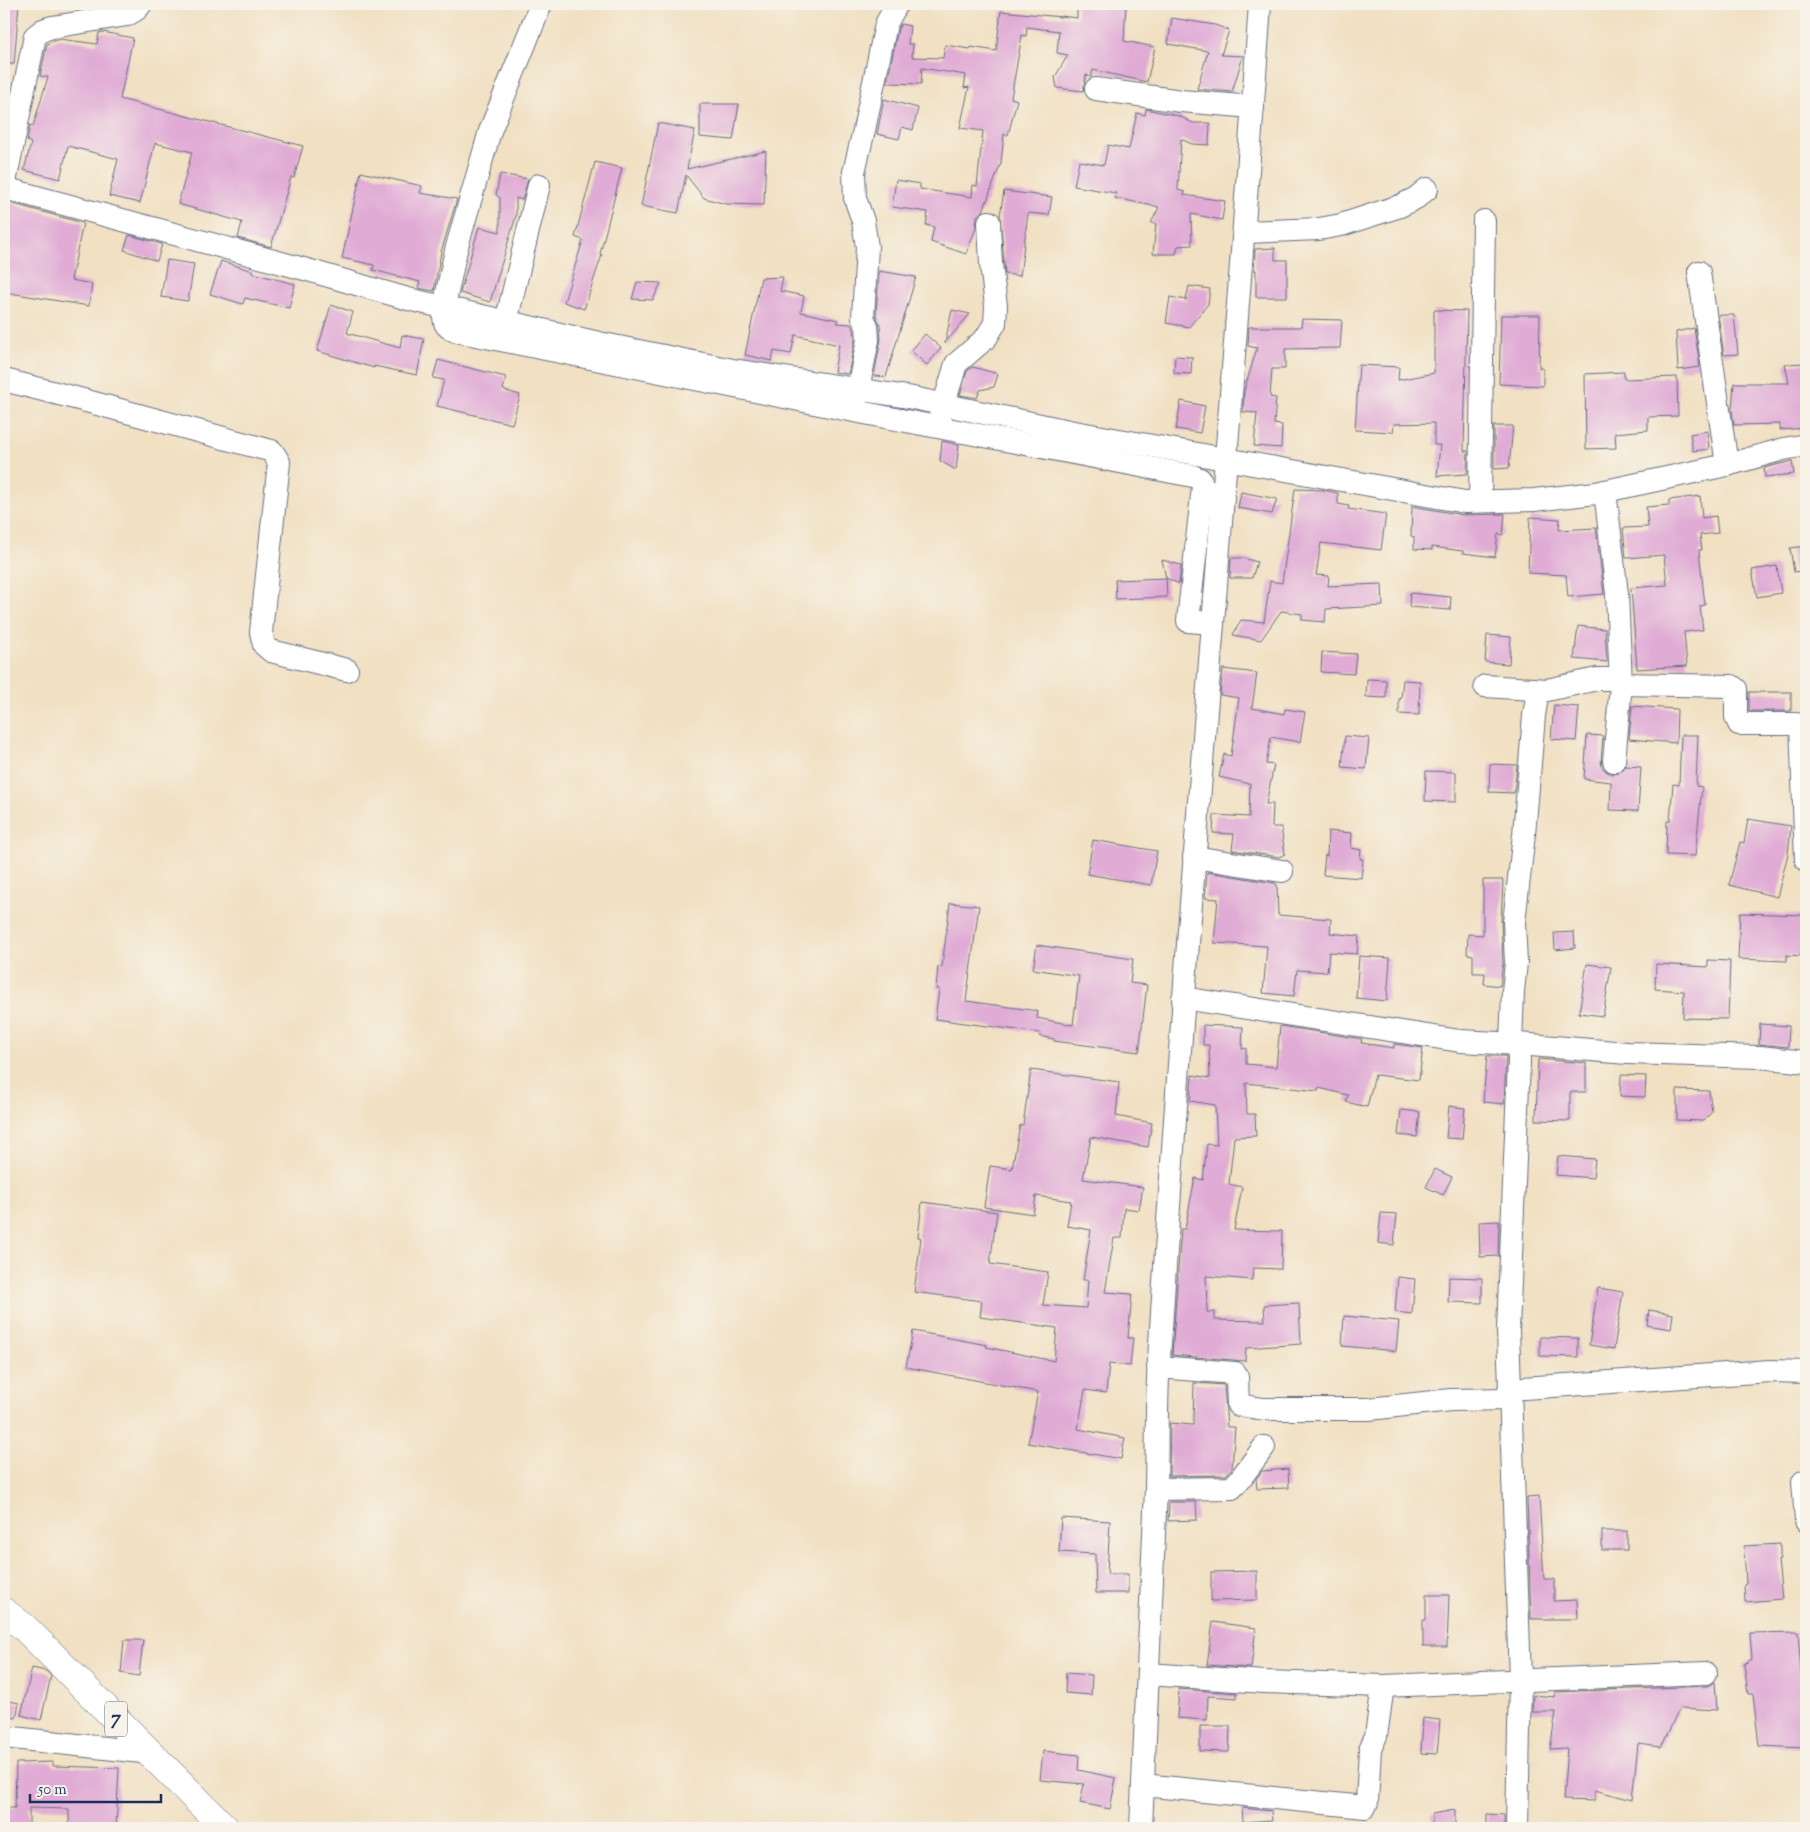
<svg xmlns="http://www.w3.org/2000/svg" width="1810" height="1832" viewBox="0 0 1810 1832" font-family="'Sorts Mill Goudy',serif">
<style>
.building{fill:#e0abd5}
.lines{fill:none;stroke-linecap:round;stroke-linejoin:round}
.minor-casing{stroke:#666d81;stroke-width:24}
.highway-casing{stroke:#666d81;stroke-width:29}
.minor{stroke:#fff;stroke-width:22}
.highway{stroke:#fff;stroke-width:28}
.labels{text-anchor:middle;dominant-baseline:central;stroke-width:4;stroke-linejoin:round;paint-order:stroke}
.shield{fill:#f7f3e8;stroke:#5d6a87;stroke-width:1}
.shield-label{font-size:20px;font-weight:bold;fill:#1b2f5e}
</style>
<rect width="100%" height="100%" fill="#f7f3e8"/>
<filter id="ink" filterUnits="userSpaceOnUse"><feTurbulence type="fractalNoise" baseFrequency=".02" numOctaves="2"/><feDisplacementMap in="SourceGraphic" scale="10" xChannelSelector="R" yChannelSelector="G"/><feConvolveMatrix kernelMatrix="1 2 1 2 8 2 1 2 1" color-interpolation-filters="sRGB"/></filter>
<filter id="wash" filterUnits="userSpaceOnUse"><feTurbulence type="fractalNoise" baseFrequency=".0096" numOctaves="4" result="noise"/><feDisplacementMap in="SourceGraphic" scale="20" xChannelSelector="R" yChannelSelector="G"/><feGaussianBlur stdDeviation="1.12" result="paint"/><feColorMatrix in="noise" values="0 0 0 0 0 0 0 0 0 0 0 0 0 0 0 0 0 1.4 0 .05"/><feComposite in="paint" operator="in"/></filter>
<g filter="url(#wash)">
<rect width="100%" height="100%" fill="#f1e0c2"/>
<g id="blocks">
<!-- building -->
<g class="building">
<path d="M4,4H19L14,64H4Z"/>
<path d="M1077,4H1126L1124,41L1155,47L1147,82L1093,70L1091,77L1086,75L1083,91L1057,88L1055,77L1068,55L1057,53L1059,31L1027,27L1026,36L1022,35L1011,98L1017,100L1008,135L1004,134L1001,163L983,211L977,216L976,228L966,254L931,242L934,227L926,225L928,212L892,207L896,180L920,184V189L972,197L973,185L977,186L983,131L960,128L969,87L964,88L966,75L922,68L921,84L887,83L898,29L901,24L910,26L908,44H913L912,57L943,58L945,45L970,49L971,47L996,51L1001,11L1061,17V16L1077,18Z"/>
<path d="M1172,18L1215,25L1229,30L1221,55L1243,56L1232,92L1197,89L1208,51L1168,44Z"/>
<path d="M103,32L133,38L120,99L303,146L294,178L291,177L271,247L238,238L242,222L178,204L192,152L155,143L140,203L109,196L118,159L68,146L60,179L24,170L31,143L27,141L30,125L33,126L48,77L40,76L47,44L59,39L97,44L99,33Z"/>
<path d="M884,99L918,108L913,130L902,127L899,139L877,134Z"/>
<path d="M700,104H739L733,140L700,137Z"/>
<path d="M1146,109L1179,116L1193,123H1210L1209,145L1192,144L1181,139L1178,190L1185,192L1184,195L1225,201L1222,220L1191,214L1192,245L1178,246L1176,254H1153L1156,224L1151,223L1159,207L1115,198L1116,193L1074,186L1079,161L1104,165L1108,145L1129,149L1137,113L1145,115Z"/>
<path d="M658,123L695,130L687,169L766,151L764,205L726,204L704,198L686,175L678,213L641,206Z"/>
<path d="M595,162L622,168L600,254L602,255L584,309L564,302L583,240L575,237Z"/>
<path d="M361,172L422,186L420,193L457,199L441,252L434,291L418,288L420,282L373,270L374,265L342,258Z"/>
<path d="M500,174L528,179L522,200L516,198V216L490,302L460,293L479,227L500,232V198L496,195Z"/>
<path d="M1004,191L1052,197L1049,215L1028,213L1020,276L1005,274L1000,216Z"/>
<path d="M10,203L83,223L71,280L92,284L89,306L4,292V245L7,230L4,229Z"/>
<path d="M129,235L162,244L157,261L124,250Z"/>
<path d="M1275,248V260H1287V297H1256V270H1254L1255,249Z"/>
<path d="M167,260L194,264L188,301L161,297Z"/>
<path d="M221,261L253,271L252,273L295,284L289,308L245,298L243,304L210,294Z"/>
<path d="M879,271L916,277L886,377L874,376L881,339L880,325L876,315Z"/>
<path d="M783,277L780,291L804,296L801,312L838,320L837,323L851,324L854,330L855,339L848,374L834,372L839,345L795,335L791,354L774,351L772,361L745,355L761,278Z"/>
<path d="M637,282L661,283L653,300L632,299Z"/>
<path d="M1189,286L1210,289L1208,304L1189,327L1166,323L1170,297L1186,300Z"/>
<path d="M331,305L353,312L347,333L400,348L402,335L424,339L417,375L374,366V368L317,351Z"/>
<path d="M952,310L970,314L945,343Z"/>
<path d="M1434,310L1467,311L1464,451H1468L1467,474L1437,476L1440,445H1434V423L1394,424L1393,432L1355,430L1359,365L1399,367L1398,380L1434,373Z"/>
<path d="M1501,315H1540L1539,368H1543V386L1499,384Z"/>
<path d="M1718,315H1734L1738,354L1724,355Z"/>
<path d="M1302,319L1342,320L1340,348L1285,349V369H1272L1270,397L1276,398L1274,424L1282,425L1281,448L1254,446L1257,413L1243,412L1244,391L1257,348L1248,346L1249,327H1301Z"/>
<path d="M1694,328L1700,367L1678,370L1676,332Z"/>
<path d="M925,334L941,348L927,365L911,351Z"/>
<path d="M1175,356L1192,357L1191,374L1174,373Z"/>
<path d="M438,360L506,377L503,390L520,395L512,424L437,406L444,380L433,378Z"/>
<path d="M1806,363V428L1780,430V424L1734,425L1732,409L1734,383H1789L1785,364Z"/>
<path d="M973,367L998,374L994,387L980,390L977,398L960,395L967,371Z"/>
<path d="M1624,372V379L1677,377L1678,416L1648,417V430L1615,433L1616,448L1586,449L1585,374Z"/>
<path d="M1181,401L1205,406L1200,433L1176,429Z"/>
<path d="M1494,426H1513L1509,468L1494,469Z"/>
<path d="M1707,431L1709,449L1693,451L1690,434Z"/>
<path d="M942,441L959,445L956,470L940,461Z"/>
<path d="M1792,461L1794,474L1765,477L1764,468Z"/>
<path d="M1295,489L1324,490L1338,493V504L1349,506L1348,509L1386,514L1381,550L1321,543L1316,575L1329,576L1328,586L1382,584L1383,606L1326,609L1325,622L1302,620V614L1281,611L1261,640L1233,635L1241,620L1264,622L1270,581L1282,583Z"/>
<path d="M1241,492L1277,499L1272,514L1238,508Z"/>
<path d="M1700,496L1702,518L1716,516L1718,533L1700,535L1702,550H1699L1705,605L1700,606L1703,630L1684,632L1687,666L1637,669L1631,588L1667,585L1664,555L1626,558L1623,528L1648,527L1646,507L1669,505V500Z"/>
<path d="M1412,506L1463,515L1505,514L1503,535L1498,534L1495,557L1463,553V551L1432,547V550L1414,549V537L1411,536Z"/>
<path d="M1530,517L1560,519L1559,530L1596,528L1604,594L1568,597L1566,575L1528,573Z"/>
<path d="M1806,546V570L1794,572L1790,548Z"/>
<path d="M1231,558H1243L1257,562L1252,578H1230Z"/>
<path d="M1162,560L1181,565L1179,584L1166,578Z"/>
<path d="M1777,566L1781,593L1757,597L1752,570Z"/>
<path d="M1166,578L1167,597L1116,599L1115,580Z"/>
<path d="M1410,593L1451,597L1450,610L1409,607Z"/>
<path d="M1578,626L1605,629L1607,662L1574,659Z"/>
<path d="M1487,635L1511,637L1509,664L1485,662Z"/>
<path d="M1322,652L1356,654L1354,674L1321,672Z"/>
<path d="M1223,669L1257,673L1252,708L1284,714L1285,709L1305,712L1300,742L1271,737L1266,764L1274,765L1266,804H1273L1272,827H1281L1285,854L1279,857L1232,850L1234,834L1213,833L1214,815L1249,817L1250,784L1219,777L1224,754L1231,756L1239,698L1220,695Z"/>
<path d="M1367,679L1386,680V698L1366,697Z"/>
<path d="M1403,680L1420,681L1419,715L1399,714V699H1401Z"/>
<rect x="1749" y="692" width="42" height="19"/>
<path d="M1554,705L1579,707L1576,741L1551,739Z"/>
<path d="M1632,706L1677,709L1676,743L1629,739Z"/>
<path d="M1587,735L1603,736L1601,760L1602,767L1607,772L1612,774L1619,773L1626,766L1641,767L1638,811L1610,810L1611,782L1584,779Z"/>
<path d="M1681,735H1698L1696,786L1702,787L1695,856L1666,855L1667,821H1670L1673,784L1679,785Z"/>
<path d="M1345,736L1369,738L1366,769L1342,767Z"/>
<path d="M1490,764L1517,765L1514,793L1489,792Z"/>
<path d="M1426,771L1456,772V802L1425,801Z"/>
<path d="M1748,819L1791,826L1788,854L1777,897L1729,885L1740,842L1744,843Z"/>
<path d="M1328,831L1352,833L1351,848L1361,850L1360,859H1363L1361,878L1323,875L1325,855L1327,856Z"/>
<path d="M1093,840L1157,851L1151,885L1087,874Z"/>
<path d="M1207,872L1275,883L1277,885L1278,915L1331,919L1330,933L1359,936L1357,954L1329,952L1327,972L1297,970L1294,996L1263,993L1267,946L1214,943L1218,899L1205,898Z"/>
<path d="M1483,880H1503L1501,922L1503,962L1500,986L1484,984L1485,973H1473V955L1467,954L1468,934L1483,935Z"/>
<path d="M950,903L979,906L966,1001L1038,1011L1037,1018L1073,1025L1079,976L1033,969L1037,945L1133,959L1130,983L1147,985L1139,1052L1054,1041V1039L1039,1036L1040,1033L935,1019L939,989H936L938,967H942Z"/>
<path d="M1740,913L1804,915L1803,956L1787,955V961L1738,959Z"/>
<path d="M1574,932L1575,948L1555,950L1554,933Z"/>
<path d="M1359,956L1390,958L1387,1001L1356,998Z"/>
<path d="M1708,960L1730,961L1728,1019L1683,1018L1684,991L1655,989L1656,964L1708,967Z"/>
<path d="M1587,964L1611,967L1603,1016L1579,1013Z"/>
<path d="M1760,1024L1789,1026L1788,1047L1759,1044Z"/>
<path d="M1203,1025L1243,1027L1242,1049L1246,1048V1064L1276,1067L1280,1026L1362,1039L1361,1043L1394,1048V1044L1423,1048L1419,1080L1375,1075L1367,1107L1346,1102L1348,1095L1319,1088L1318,1091L1246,1083L1247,1114H1255L1256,1136L1234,1137L1229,1184L1242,1187L1234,1230L1282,1231L1281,1269L1253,1268L1252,1280L1206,1276L1207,1312H1214V1320L1265,1321L1264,1305L1299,1303L1301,1344L1246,1348L1245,1361L1172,1355L1181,1229H1185L1195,1178L1203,1180L1207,1144L1217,1145L1215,1105L1190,1101L1192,1075L1210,1078L1209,1045H1203Z"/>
<path d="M1487,1056H1506L1504,1104L1483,1102Z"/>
<path d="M1538,1059L1586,1063V1092H1570V1121L1536,1120Z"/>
<path d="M1031,1070L1119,1082L1116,1116L1152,1123L1148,1147L1091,1137L1083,1179L1143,1187L1139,1210L1124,1208L1122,1238H1114L1105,1292L1132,1294L1128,1338H1133L1130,1366L1109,1364L1106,1393L1085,1390L1078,1429L1125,1438L1121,1459L1028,1443L1038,1392L906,1367L913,1331L987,1345L986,1347L1054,1361L1057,1328L980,1317L982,1301L914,1292L921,1238L918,1237L922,1202L997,1212L990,1264L1048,1272L1043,1305L1086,1308L1088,1280H1083L1091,1230L1067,1226L1071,1201L1036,1196L1033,1214L984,1207L990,1166L1012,1169L1020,1125H1023Z"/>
<path d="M1621,1075L1646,1076L1645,1097L1620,1096Z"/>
<path d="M1677,1090L1709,1091L1712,1112L1703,1121L1677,1120Z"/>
<path d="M1449,1106L1465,1108L1462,1139L1446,1138Z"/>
<path d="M1401,1110L1420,1112L1417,1137L1398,1135Z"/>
<path d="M1558,1156L1595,1159L1593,1178L1556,1175Z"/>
<path d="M1435,1169L1452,1177L1443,1195L1426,1187Z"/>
<path d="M1381,1213L1397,1214L1394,1245L1378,1243Z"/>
<path d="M1499,1221L1498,1256L1480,1257L1479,1222Z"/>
<path d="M1398,1277L1415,1279L1412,1314L1395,1312Z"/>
<path d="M1449,1277L1482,1278V1303L1448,1302Z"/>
<path d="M1598,1288L1623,1292L1614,1349L1589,1345Z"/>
<path d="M1649,1310L1673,1314L1671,1329L1647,1325Z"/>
<path d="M1344,1316L1399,1321L1396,1351L1342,1346Z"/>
<path d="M1540,1337L1578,1338V1357L1540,1356Z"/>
<path d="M1194,1383L1224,1385L1227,1427H1235L1232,1468L1226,1475L1169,1476L1170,1423L1193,1425Z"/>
<path d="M1288,1469L1289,1488L1257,1489L1256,1479L1262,1471Z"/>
<path d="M1539,1496L1544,1579H1554V1601L1577,1600L1578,1619H1531L1527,1497Z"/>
<path d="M1169,1502H1196L1197,1520L1168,1521Z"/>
<path d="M1061,1518L1110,1521L1107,1574H1128V1593H1096L1095,1554L1059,1552Z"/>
<rect x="1602" y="1531" width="25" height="19"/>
<path d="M1780,1544V1560H1778L1782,1599L1745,1602L1744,1585L1746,1584L1744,1546Z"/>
<path d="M1257,1571V1600L1211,1601V1572Z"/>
<path d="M1426,1595H1449L1447,1647H1423V1620H1426Z"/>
<path d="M1213,1622L1256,1628L1251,1668L1207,1665Z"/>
<path d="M1798,1632L1804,1711L1806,1710V1748L1759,1746L1753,1694H1748L1744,1664L1752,1659L1750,1633Z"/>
<path d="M124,1640H143L139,1676L121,1673Z"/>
<path d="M32,1668L46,1671L51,1676L41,1720L21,1715Z"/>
<path d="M1066,1673L1092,1675L1091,1695L1065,1693Z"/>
<path d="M1715,1682L1717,1710L1680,1708L1661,1747L1638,1744L1632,1800L1595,1790V1801L1563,1800L1567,1748L1550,1749L1556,1712H1532L1533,1695L1555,1697V1692L1707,1686Z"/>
<path d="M1179,1689L1237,1693V1698L1208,1696L1207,1720L1177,1718Z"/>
<path d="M4,1700L19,1703L16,1718L4,1716Z"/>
<path d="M1423,1718L1440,1720L1437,1754L1421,1753Z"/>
<path d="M1200,1726H1230L1229,1752L1200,1751Z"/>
<path d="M1043,1751L1079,1755L1078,1770L1116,1778L1110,1809L1080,1803L1084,1784L1040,1780Z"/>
<path d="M53,1762V1766L119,1768L116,1828H69V1809L29,1808V1828H4V1808H15L16,1763Z"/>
<path d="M1242,1808L1271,1811L1272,1820L1243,1822Z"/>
<path d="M1455,1810V1828H1432V1814Z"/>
<path d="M1487,1814L1504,1815V1828H1487Z"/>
</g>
</g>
</g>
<g filter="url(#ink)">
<use href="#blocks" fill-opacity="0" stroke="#666d81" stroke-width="1"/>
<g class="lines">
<defs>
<g id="minor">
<path d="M541,4L490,131L456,250L444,307C444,320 442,326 456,331L854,411L1193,476L1200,479L1203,486L1188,621L1213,623"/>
<path d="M1096,89L1181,101L1253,107"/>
<path d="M4,187L35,36L43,30L52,27L127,15L137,9L141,4"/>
<path d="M4,188L304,269L408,299L599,343L733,370L908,397L1069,431L1465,502L1534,500L1596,493L1727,465L1784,449L1806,445"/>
<path d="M1244,232L1319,229L1341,225L1400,206L1416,198L1427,189"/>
<path d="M1699,272L1727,465"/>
<path d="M506,322L539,185"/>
<path d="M4,380L79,399L272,451L279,462L261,632L264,645L271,651L347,670"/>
<path d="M855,404L868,340L867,326L863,318L867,247L863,221L855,198L854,172L864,130L886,24L897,4"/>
<path d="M940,417L956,364L986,338L995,323L996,306L991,264L989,222"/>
<path d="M1605,491L1617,594L1621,684L1614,761"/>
<path d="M1480,501L1484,221"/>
<path d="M1621,684L1732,686L1736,689V717L1739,724H1801L1806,860"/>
<path d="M1485,686L1547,690L1597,679H1621"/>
<path d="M1194,857L1282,871"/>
<path d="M1183,998L1460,1041L1518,1044L1519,1061L1508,1330L1520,1679L1517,1828"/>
<path d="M1511,1044L1513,991L1516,963L1514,922L1524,834L1534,716L1538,690"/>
<path d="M1518,1044L1627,1053L1760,1057L1806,1062"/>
<path d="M1158,1367L1235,1373L1237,1377L1238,1405L1264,1409H1369L1451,1400L1509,1399"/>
<path d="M1509,1389L1770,1371L1806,1372"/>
<path d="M1803,1482L1806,1521"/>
<path d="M1156,1489L1232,1488L1240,1479L1264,1447"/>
<path d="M1148,1674L1265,1682L1383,1686L1706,1673"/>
<path d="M4,1737L151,1753"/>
<path d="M1143,1785L1365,1807L1367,1802L1370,1749L1376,1736L1383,1686"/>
<path d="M1141,1828C1147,1715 1152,1602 1156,1489C1157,1446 1156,1403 1159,1360C1187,907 1229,456 1260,4"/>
</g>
<path id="highway" d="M4,1612L24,1627L225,1828"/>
</defs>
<!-- minor casing -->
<use href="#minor" class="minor-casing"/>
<!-- highway casing -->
<use href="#highway" class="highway-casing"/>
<!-- minor -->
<use href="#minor" class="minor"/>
<!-- highway -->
<use href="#highway" class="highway"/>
</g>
</g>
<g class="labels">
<!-- shield labels -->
<rect class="shield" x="105" y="1701.5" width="22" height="35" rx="4"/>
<g class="shield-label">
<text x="116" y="1719">7</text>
</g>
</g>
<!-- margin -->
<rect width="1810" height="1832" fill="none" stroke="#f7f3e8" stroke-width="20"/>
<!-- scale -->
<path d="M30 1794v8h131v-8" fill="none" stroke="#1b2f5e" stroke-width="2.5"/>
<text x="38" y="1794" font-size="15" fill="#1b2f5e" stroke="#f7f3e8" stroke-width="4" paint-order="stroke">50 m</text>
</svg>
